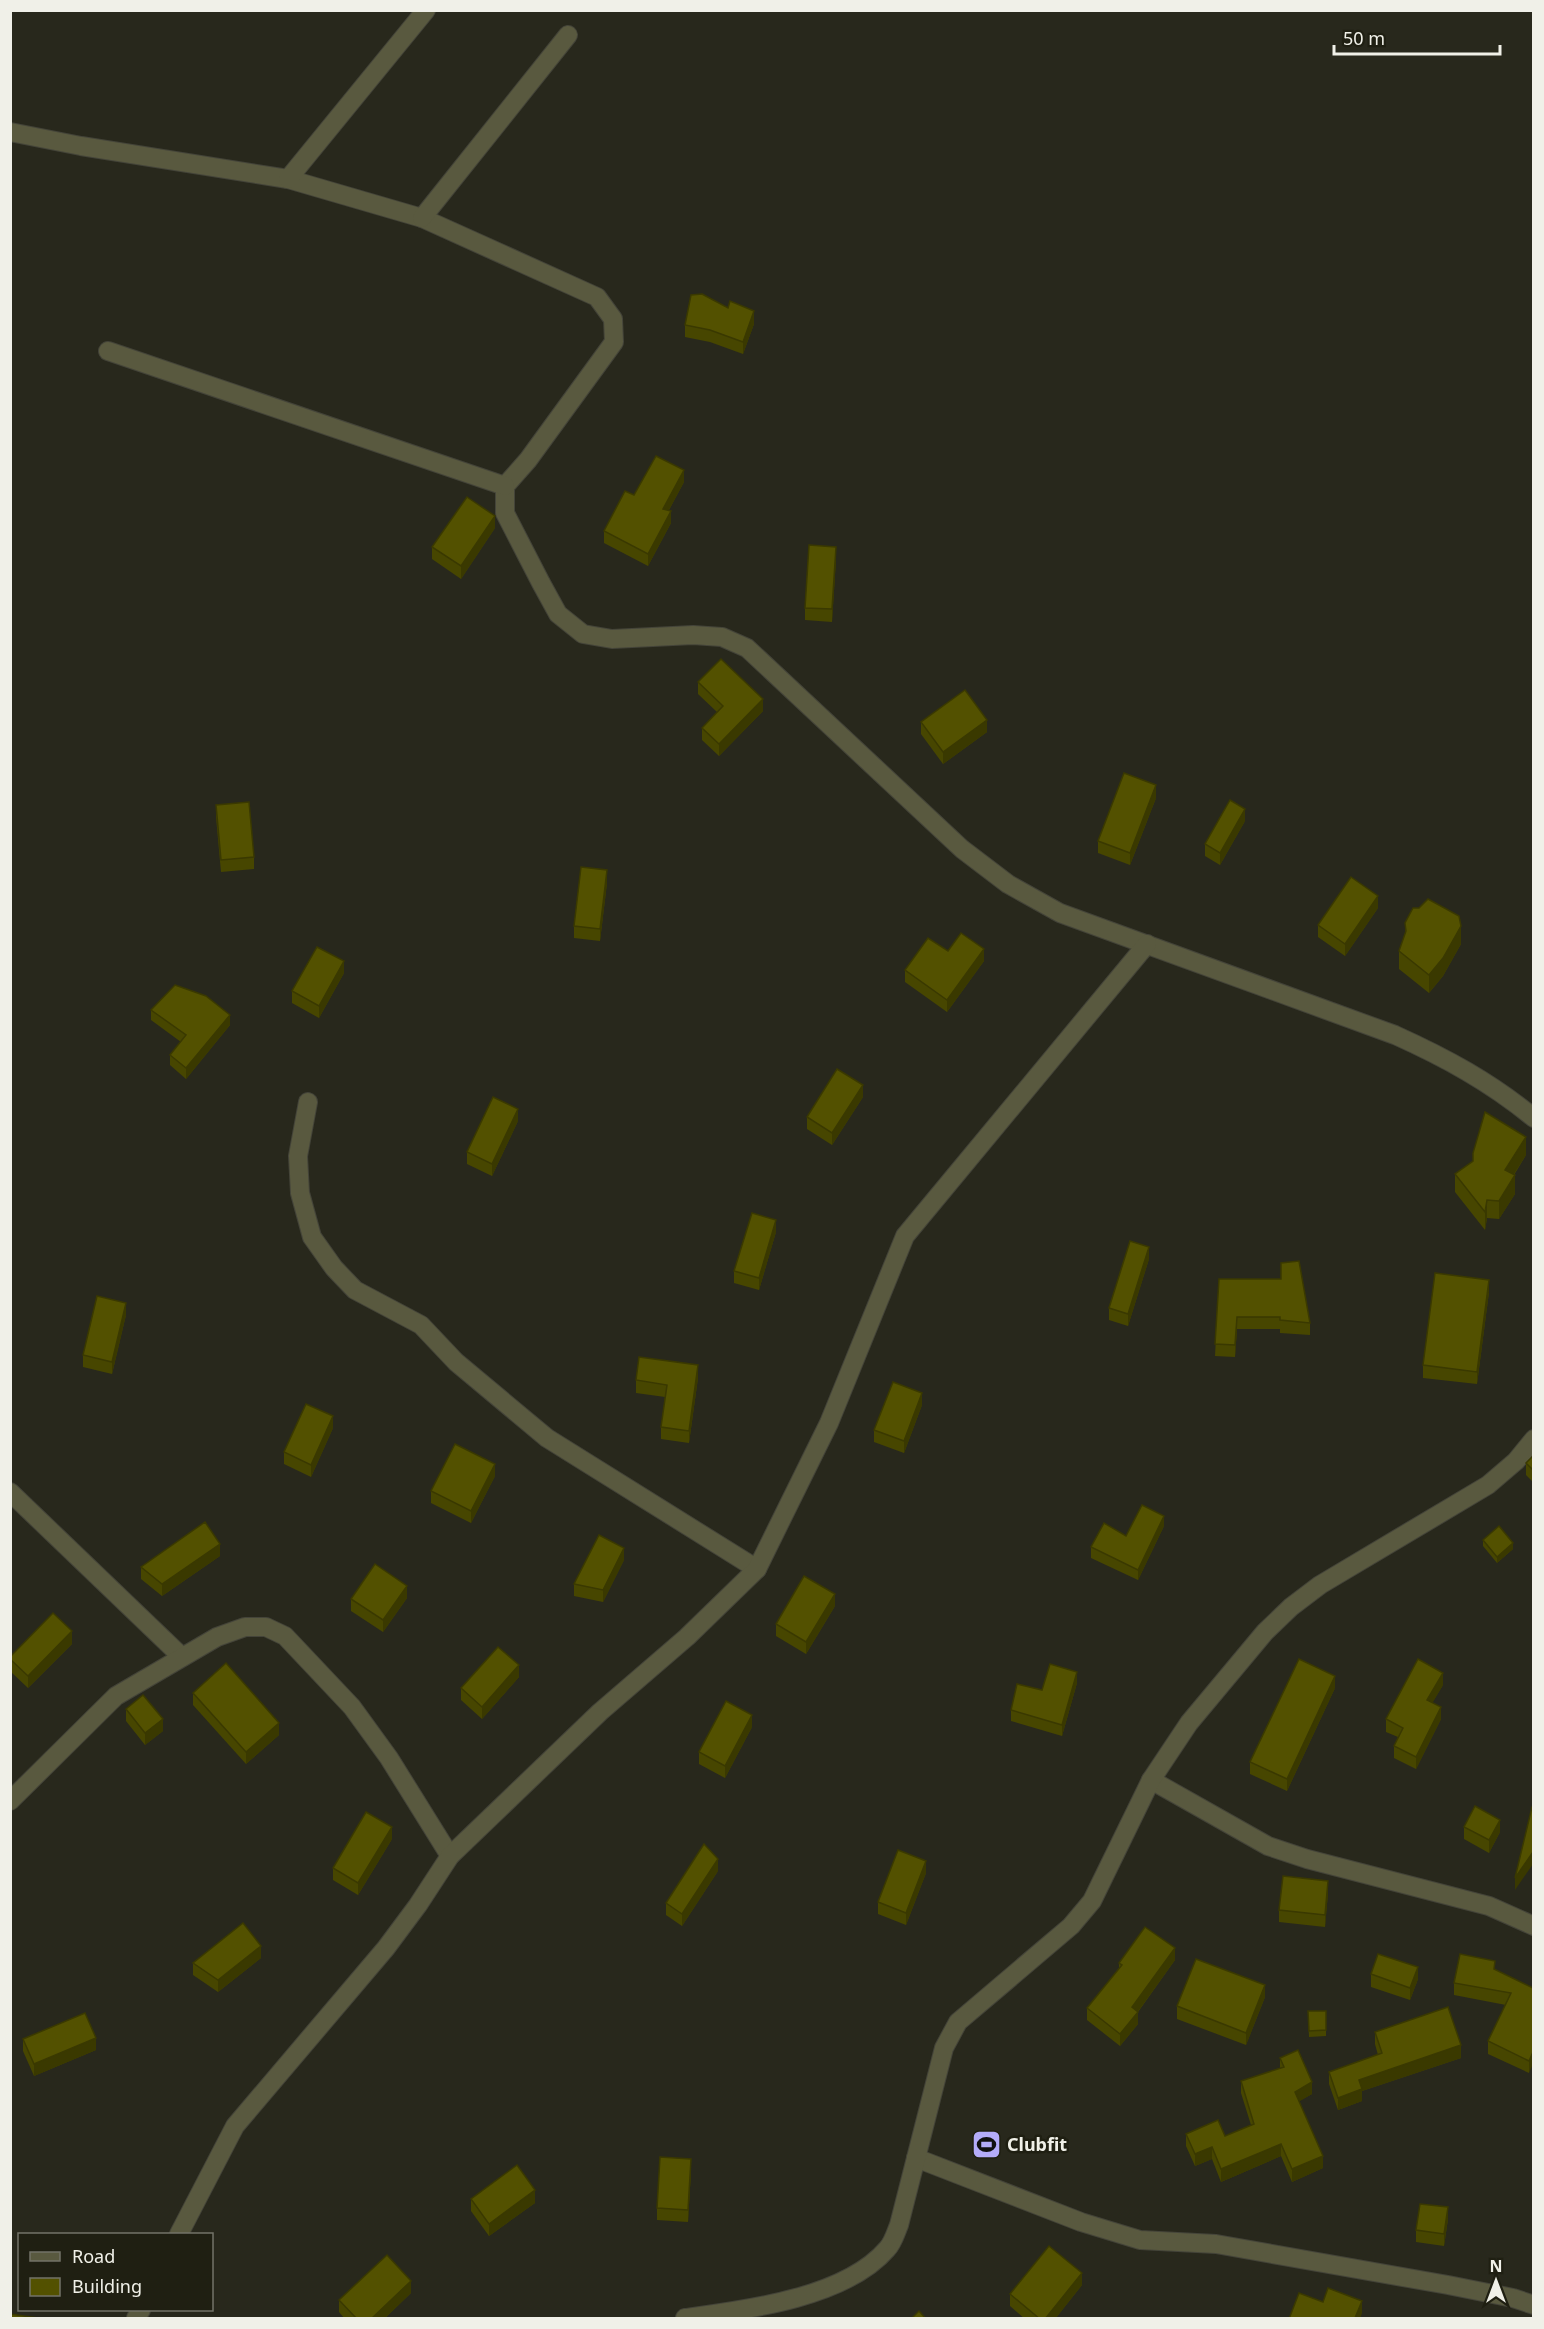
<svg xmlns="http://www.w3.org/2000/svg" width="1544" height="2329" viewBox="0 0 1544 2329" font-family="'Noto Sans',sans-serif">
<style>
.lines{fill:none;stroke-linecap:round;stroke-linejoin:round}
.minor-casing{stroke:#444439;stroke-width:20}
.minor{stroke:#59593f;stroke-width:18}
.wall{fill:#474600}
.shaded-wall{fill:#3a3900}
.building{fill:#535100;stroke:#3a3900;stroke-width:1.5}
.labels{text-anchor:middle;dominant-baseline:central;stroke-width:5;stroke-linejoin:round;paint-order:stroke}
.poi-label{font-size:18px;font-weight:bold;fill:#f0f0e8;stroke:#1f1f12;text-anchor:start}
</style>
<rect width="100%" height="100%" fill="#28281c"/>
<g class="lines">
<defs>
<g id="minor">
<path d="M10,132L81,146L288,179L422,218L597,297L613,319L614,342L528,460L505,486V513L541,583L558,614L583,634L612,639L693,635L722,637L747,648L962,849L1008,884L1060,913L1395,1035C1446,1058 1490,1082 1534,1118"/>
<path d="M288,179L426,10"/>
<path d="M422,218L568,35"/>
<path d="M108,351L505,486"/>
<path d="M308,1102L298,1156L300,1193L312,1237L334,1268L355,1290L421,1325L456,1362L547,1438L757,1569"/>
<path d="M10,1492L182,1657"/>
<path d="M1151,1780L1268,1846L1307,1859L1489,1906L1534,1926"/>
<path d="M10,1801L116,1696L217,1637L245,1627H266L285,1636L352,1707L389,1758L450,1856"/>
<path d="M916,2158L1081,2222L1140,2240L1216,2244L1448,2285L1513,2298L1534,2305"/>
<path d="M179,2234L235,2126L386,1948L418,1905L450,1856L600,1712L687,1637L757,1569L829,1423L905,1236L1147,944"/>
<path d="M136,2318L141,2310"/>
<path d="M685,2318C745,2310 845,2298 887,2249C893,2243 896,2232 899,2225L944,2048L958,2022L1071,1926L1092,1901L1151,1780L1189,1723L1265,1632L1291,1607L1320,1585L1488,1485L1516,1461L1534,1439"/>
</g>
</defs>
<!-- minor casing -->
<use href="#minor" class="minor-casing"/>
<!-- minor -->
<use href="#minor" class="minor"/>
</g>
<!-- wall -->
<g class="wall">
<path d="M728,308L754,324L743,354L710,342L685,337V325Z"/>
<path d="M684,482L669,510L671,523L648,566L604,543V531L634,495Z"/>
<path d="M495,528L461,579L432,559V547Z"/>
<path d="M836,559L832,622L805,620V608Z"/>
<path d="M698,682L763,711L719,756L702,740V728L717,712L698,694Z"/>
<path d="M921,722L987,732L943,764L921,734Z"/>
<path d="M1156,798L1130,865L1098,853V841Z"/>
<path d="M216,805L254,857V869L221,872L216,817Z"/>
<path d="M1245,821L1220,865L1205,856V844Z"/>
<path d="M607,883L600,941L574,938V926Z"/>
<path d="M1378,908L1345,956L1318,937V925Z"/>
<path d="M1405,923L1461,944L1443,976L1429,993L1399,969V951L1405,933Z"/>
<path d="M948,951L984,961L947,1012L905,982V970Z"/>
<path d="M344,973L319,1018L292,1003V991Z"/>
<path d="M151,1010L230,1025L186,1079L170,1065V1055L181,1042L151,1020Z"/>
<path d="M863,1097L832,1145L807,1129V1117Z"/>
<path d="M518,1121L492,1176L467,1164V1152Z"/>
<path d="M1526,1155L1514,1175L1515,1194L1499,1219L1487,1218L1485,1230L1455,1192V1174Z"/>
<path d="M776,1232L759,1290L734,1283V1271Z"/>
<path d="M1149,1259L1128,1326L1109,1320V1308Z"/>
<path d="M1219,1279L1310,1323V1335L1280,1333V1329H1237L1235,1357L1215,1356Z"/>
<path d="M1489,1292L1477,1384L1423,1378V1365Z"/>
<path d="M126,1315L112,1374L83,1367V1355Z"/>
<path d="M698,1378L689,1443L661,1439V1427L665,1397L636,1393V1380Z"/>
<path d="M922,1405L904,1453L874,1442V1430Z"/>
<path d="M333,1428L311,1477L284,1464V1452Z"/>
<path d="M1533,1456V1482L1526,1475V1463Z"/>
<path d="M495,1476L471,1523L431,1503V1491Z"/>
<path d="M1164,1526L1138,1580L1091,1558V1547L1126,1536Z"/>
<path d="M1483,1540L1513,1549L1497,1563L1483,1546Z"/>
<path d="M220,1556L162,1596L141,1579V1567Z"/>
<path d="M624,1560L603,1602L574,1596V1584Z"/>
<path d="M407,1598L383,1632L351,1611V1599Z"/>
<path d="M835,1606L806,1654L776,1636V1624Z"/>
<path d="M72,1644L28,1688L10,1671V1657Z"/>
<path d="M519,1677L482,1719L461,1700V1688Z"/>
<path d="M1077,1683L1062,1736L1011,1721V1710L1042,1690Z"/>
<path d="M1443,1685L1432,1703L1441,1719L1416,1769L1394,1758V1746L1398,1737L1386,1732V1719Z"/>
<path d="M1335,1688L1287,1791L1250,1774V1762Z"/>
<path d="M193,1693L279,1735L246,1764L193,1705Z"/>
<path d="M126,1709L163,1731L145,1745L126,1721Z"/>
<path d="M752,1727L725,1778L699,1764V1752Z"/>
<path d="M1464,1827L1500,1832L1489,1853L1464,1839Z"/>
<path d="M392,1839L358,1895L333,1880V1868Z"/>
<path d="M718,1871L682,1926L666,1915V1903Z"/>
<path d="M926,1873L906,1925L878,1914V1902Z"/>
<path d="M1328,1893L1325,1927L1279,1922V1910Z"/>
<path d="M261,1958L218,1992L193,1975V1963Z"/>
<path d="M1175,1960L1138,2012V2024L1120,2046L1087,2020V2008L1119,1968V1963Z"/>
<path d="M1495,1970L1533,1988L1529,2073L1488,2054V2041L1506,2005L1454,1995V1983Z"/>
<path d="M1371,1974L1418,1979L1410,2000L1371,1987Z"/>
<path d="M1265,1997L1246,2045L1177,2019V2006Z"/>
<path d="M1308,2011H1326V2036L1309,2037Z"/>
<path d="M1375,2032L1461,2058L1362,2091V2101L1338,2110L1329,2084V2072L1378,2055L1375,2044Z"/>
<path d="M23,2039L96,2050L34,2076L23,2051Z"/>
<path d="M1280,2058L1312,2094L1299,2101L1323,2168L1292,2182L1281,2156L1221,2182L1212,2159L1195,2166L1186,2146V2134L1225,2136L1251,2125L1241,2093V2081L1280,2068Z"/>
<path d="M691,2171L688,2222L657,2220V2208Z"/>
<path d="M471,2199L535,2203L489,2236L471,2211Z"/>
<path d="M1448,2219L1444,2246L1416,2242V2230Z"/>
<path d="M1082,2285L1055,2319H1025L1010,2306V2294Z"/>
<path d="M411,2293L384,2319H345L339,2312V2300Z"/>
</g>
<!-- shaded-wall -->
<g class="shaded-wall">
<path d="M754,311V324L743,354V342Z"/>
<path d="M684,470V482L663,521V509Z"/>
<path d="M671,511V523L648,566V554Z"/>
<path d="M495,516V528L461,579V566Z"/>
<path d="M836,547V559L832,622V609Z"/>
<path d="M763,699V711L719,756V744Z"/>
<path d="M987,720V732L943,764V752Z"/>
<path d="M1156,785V798L1130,865V853Z"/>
<path d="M1245,809V821L1220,865V853Z"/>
<path d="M607,870V883L600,941V929Z"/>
<path d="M1378,896V908L1345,956V944Z"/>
<path d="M1461,926V944L1443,976L1429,993V975Z"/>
<path d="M984,949V961L947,1012V1000Z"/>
<path d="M344,961V973L319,1018V1006Z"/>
<path d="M230,1015V1025L186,1079V1068Z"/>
<path d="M863,1085V1097L832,1145V1133Z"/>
<path d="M518,1109V1121L492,1176V1164Z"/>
<path d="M1526,1137V1155L1505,1188V1170Z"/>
<path d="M1515,1175V1194L1499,1219V1201Z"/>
<path d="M1487,1200V1218L1485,1230V1212Z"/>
<path d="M776,1220V1232L759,1290V1278Z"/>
<path d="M1149,1247V1259L1128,1326V1314Z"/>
<path d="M1489,1280V1292L1477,1384V1372Z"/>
<path d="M126,1303V1315L112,1374V1362Z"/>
<path d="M1237,1317V1329L1235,1357V1345Z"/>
<path d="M698,1365V1378L689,1443V1431Z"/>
<path d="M922,1393V1405L904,1453V1441Z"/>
<path d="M333,1416V1428L311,1477V1465Z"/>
<path d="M495,1464V1476L471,1523V1511Z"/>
<path d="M1164,1516V1526L1138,1580V1570Z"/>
<path d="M1513,1543V1549L1497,1563V1557Z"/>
<path d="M220,1544V1556L162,1596V1584Z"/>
<path d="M624,1548V1560L603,1602V1590Z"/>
<path d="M407,1586V1598L383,1632V1620Z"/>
<path d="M835,1594V1606L806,1654V1642Z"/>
<path d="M72,1631V1644L28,1688V1676Z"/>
<path d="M519,1665V1677L482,1719V1707Z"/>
<path d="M1077,1672V1683L1062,1736V1725Z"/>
<path d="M1443,1673V1685L1427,1712V1700Z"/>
<path d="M1335,1676V1688L1287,1791V1779Z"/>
<path d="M1441,1707V1719L1416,1769V1757Z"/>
<path d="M752,1715V1727L725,1778V1766Z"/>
<path d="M163,1719V1731L145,1745V1733Z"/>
<path d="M279,1723V1735L246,1764V1752Z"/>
<path d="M1500,1820V1832L1489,1853V1840Z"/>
<path d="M392,1827V1839L358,1895V1883Z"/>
<path d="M1533,1852V1864L1515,1890V1878Z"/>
<path d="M718,1859V1871L682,1926V1914Z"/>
<path d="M926,1861V1873L906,1925V1913Z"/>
<path d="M1328,1881V1893L1325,1927V1915Z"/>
<path d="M261,1946V1958L218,1992V1980Z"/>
<path d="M1175,1948V1960L1134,2017L1138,2012V2024L1120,2046V2034L1132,2007Z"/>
<path d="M1418,1967V1979L1410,2000V1988Z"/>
<path d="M1265,1985V1997L1246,2045V2033Z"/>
<path d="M96,2038V2050L34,2076V2064Z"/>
<path d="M1461,2045V2058L1362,2091V2101L1338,2110V2098L1359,2080Z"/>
<path d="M1533,2052V2064L1529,2073V2061Z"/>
<path d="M1312,2082V2094L1295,2104V2092Z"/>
<path d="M1281,2144V2156L1221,2182V2169Z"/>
<path d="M1212,2147V2159L1195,2166V2154Z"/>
<path d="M1323,2156V2168L1292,2182V2169Z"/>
<path d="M691,2159V2171L688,2222V2210Z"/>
<path d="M535,2190V2203L489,2236V2224Z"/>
<path d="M1448,2207V2219L1444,2246V2234Z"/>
<path d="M1082,2273V2285L1055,2319H1045Z"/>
<path d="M411,2281V2293L384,2319H371Z"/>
<path d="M1362,2301V2313L1360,2319H1355Z"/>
</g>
<!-- building -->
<g class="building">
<path d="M702,294L728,308L730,301L754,311L743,342L710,330L685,325L691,295Z"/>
<path d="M656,456L684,470L663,509L671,511L648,554L604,531L625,491L634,495Z"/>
<path d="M467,497L495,516L461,566L432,547Z"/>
<path d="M809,545L836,547L832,609L805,608Z"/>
<path d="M721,659L763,699L719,744L702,728L723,706L698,682Z"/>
<path d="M965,690L987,720L943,752L921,722Z"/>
<path d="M1124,773L1156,785L1130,853L1098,841Z"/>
<path d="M1230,800L1245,809L1220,853L1205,844Z"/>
<path d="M249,802L254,857L221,860L216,805Z"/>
<path d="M581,867L607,870L600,929L574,926Z"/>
<path d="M1351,877L1378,896L1345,944L1318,925Z"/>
<path d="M1428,899L1459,916L1461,926L1443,958L1429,975L1399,951L1406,931L1405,923L1413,908H1419Z"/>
<path d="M961,933L984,949L947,1000L905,970L928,938L948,951Z"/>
<path d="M317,947L344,961L319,1006L292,991Z"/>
<path d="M175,985L206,996L230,1015L186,1068L170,1055L186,1035L151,1010Z"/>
<path d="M837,1069L863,1085L832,1133L807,1117Z"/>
<path d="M493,1097L518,1109L492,1164L467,1152Z"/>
<path d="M1485,1112L1526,1137L1505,1170L1515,1175L1499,1201L1487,1200L1485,1212L1455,1174L1473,1161V1153Z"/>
<path d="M752,1213L776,1220L759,1278L734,1271Z"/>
<path d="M1130,1241L1149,1247L1128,1314L1109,1308Z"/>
<path d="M1299,1261L1310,1323L1280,1320V1317H1237L1235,1345L1215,1344L1219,1279H1281V1263Z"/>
<path d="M1435,1273L1489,1280L1477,1372L1423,1365Z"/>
<path d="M97,1296L126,1303L112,1362L83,1355Z"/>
<path d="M639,1357L698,1365L689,1431L661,1427L667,1385L636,1380Z"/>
<path d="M893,1382L922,1393L904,1441L874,1430Z"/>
<path d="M306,1404L333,1416L311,1465L284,1452Z"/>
<path d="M455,1444L495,1464L471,1511L431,1491Z"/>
<path d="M1533,1456V1470L1526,1463Z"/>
<path d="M1142,1505L1164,1516L1138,1570L1091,1547L1104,1523L1126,1536Z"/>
<path d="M205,1522L220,1544L162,1584L141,1567Z"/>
<path d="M1499,1526L1513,1543L1497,1557L1483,1540Z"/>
<path d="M599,1535L624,1548L603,1590L574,1584Z"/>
<path d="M375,1564L407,1586L383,1620L351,1599Z"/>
<path d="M804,1576L835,1594L806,1642L776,1624Z"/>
<path d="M53,1613L72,1631L28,1676L10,1659V1657Z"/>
<path d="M498,1647L519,1665L482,1707L461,1688Z"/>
<path d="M1299,1659L1335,1676L1287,1779L1250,1762Z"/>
<path d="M1418,1659L1443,1673L1427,1700L1441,1707L1416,1757L1394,1746L1403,1728L1386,1719Z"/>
<path d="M226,1663L279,1723L246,1752L193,1693Z"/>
<path d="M1050,1664L1077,1672L1062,1725L1011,1710L1017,1684L1042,1690Z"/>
<path d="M143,1695L163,1719L145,1733L126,1709Z"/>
<path d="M726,1701L752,1715L725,1766L699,1752Z"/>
<path d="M1475,1806L1500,1820L1489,1840L1464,1827Z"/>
<path d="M1532,1807H1533V1852L1515,1878Z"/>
<path d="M366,1812L392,1827L358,1883L333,1868Z"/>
<path d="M704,1844L718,1859L682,1914L666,1903Z"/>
<path d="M898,1850L926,1861L906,1913L878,1902Z"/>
<path d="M1283,1876L1328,1881L1325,1915L1279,1910Z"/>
<path d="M243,1923L261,1946L218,1980L193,1963Z"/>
<path d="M1145,1927L1175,1948L1132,2007L1138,2012L1120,2034L1087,2008L1122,1965L1119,1963Z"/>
<path d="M1378,1954L1418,1967L1410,1988L1371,1974Z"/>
<path d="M1460,1954L1495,1961L1494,1969L1533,1988V2052L1529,2061L1488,2041L1511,1993L1454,1983Z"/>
<path d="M1196,1959L1265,1985L1246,2033L1177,2006Z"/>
<path d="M1448,2007L1461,2045L1359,2080L1362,2089L1338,2098L1329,2072L1382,2053L1375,2032Z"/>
<path d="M1308,2011H1326V2030L1309,2031Z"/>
<path d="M85,2013L96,2038L34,2064L23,2039Z"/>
<path d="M1298,2050L1312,2082L1295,2092L1323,2156L1292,2169L1281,2144L1221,2169L1212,2147L1195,2154L1186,2134L1218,2120L1225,2136L1254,2124L1241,2081L1284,2067L1280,2058Z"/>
<path d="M660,2157L691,2159L688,2210L657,2208Z"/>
<path d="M517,2165L535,2190L489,2224L471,2199Z"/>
<path d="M1420,2204L1448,2207L1444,2234L1416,2230Z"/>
<path d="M1049,2246L1082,2273L1045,2319H1040L1010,2294Z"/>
<path d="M387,2255L411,2281L371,2319H357L339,2300Z"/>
<path d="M1328,2288L1362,2301L1355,2318L1357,2319H1289L1299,2293L1323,2302Z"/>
<path d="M919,2311L926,2319H911Z"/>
<path d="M10,2314L45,2319H10Z"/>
</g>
<!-- icons -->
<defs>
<symbol id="stadium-square" viewBox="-11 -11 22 22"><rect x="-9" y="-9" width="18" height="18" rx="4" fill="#b4acf9" stroke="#1f1f12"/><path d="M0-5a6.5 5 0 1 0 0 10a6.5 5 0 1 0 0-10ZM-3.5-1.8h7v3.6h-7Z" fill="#111"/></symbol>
</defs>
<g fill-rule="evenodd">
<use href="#stadium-square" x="970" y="2128" width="33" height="33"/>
</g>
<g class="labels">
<!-- poi labels -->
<g class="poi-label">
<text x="1007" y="2144">Clubfit</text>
</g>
</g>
<!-- border -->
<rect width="1544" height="2329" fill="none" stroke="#f0f0e8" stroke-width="24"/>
<!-- legend -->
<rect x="18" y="2233" width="195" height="78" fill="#1f1f12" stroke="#737368" stroke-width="1.5"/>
<rect x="30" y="2252" width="30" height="9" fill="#59593f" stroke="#737368" stroke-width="1.5"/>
<text x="72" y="2263" font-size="18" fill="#f0f0e8">Road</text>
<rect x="30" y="2278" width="30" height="18" fill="#535100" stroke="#737368" stroke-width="1.5"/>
<text x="72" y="2293" font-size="18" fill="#f0f0e8">Building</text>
<!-- north arrow -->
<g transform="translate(1496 2281)" stroke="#1f1f12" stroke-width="4.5" paint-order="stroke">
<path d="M0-4.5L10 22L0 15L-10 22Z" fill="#f0f0e8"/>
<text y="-9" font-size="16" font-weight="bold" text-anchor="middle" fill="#f0f0e8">N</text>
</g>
<!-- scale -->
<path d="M1334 45v9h166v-9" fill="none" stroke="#f0f0e8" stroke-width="3"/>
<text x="1343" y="45" font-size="18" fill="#f0f0e8" stroke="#1f1f12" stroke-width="4.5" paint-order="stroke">50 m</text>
</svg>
